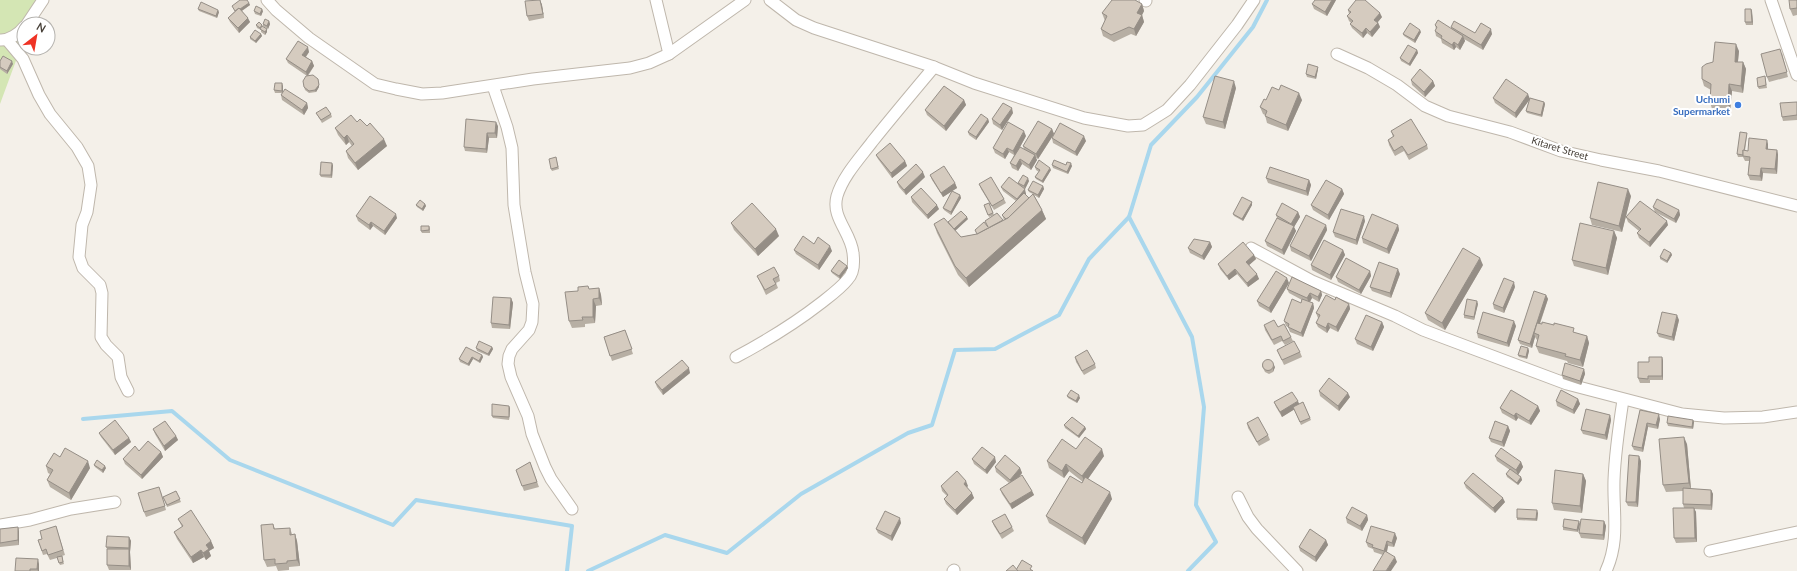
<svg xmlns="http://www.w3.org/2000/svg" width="1797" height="571" viewBox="0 0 1797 571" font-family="Lato,sans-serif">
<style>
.green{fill:#d4e6b4}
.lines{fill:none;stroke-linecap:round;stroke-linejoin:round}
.stream{stroke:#a9d7ed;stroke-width:4}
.minor-casing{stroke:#bfb7ac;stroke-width:13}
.minor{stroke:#fff;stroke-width:11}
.wall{fill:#b7afa4}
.shaded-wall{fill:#958e86}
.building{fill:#d5cbbf;stroke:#958e86}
.shop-dot{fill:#3f7fe0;stroke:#fff;stroke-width:1.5}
.labels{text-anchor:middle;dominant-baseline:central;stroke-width:4;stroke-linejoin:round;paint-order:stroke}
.shop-label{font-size:10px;font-weight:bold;fill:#366cbe;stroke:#fff;text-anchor:end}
.street-label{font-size:10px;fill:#474038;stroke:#fff}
</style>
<rect width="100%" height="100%" fill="#f4f0e9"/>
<!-- green -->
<path class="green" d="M0,0H38L24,24V39L0,104Z"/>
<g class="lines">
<!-- stream -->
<g class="stream">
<path d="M83,419L172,411L230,460L393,525L416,500L572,526L567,571"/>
<path d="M588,571L665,535L727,553L801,494L908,433L932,425L955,350L995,349L1059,315L1089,259L1129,217"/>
<path d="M1188,571L1216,542L1196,505L1204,407L1192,337L1129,217L1151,145L1197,97L1253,27L1267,0"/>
</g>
<defs>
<g id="minor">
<path d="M267,0L276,10L309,38L375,84L396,89L422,94L442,93L533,79L630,68L649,63L669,54L745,0"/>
<path d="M656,0L669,54"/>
<path d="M770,0L796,20L814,28L934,67L974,83L1084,118L1128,126L1143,125L1167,110L1190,85L1237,25L1254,0"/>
<path d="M1145,0L1146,1"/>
<path d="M1771,0L1797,75"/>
<path d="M27,24L43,0"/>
<path d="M1,40C9,40 19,34 24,27"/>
<path d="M7,40L23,59L39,95L50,114L77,147L88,166L91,185L87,212L82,225L79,257L83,268L100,285L102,293L101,337L106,345L118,357L121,377L128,391"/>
<path d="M1337,54L1368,68L1397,85L1425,106L1448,116L1510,132L1561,151L1601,160L1659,171L1797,206"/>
<path d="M493,86L507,127L512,148L514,205L525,272L533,304L532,322L529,330L512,349L509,356L508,364L511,377L528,416L532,434L545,467L551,479L572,509"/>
<path d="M1251,248L1312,281L1395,316L1423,330L1567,384L1682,414L1724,418L1763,417L1797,412"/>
<path d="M736,357C766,341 794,324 821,303C830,296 841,288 848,279C854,273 854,261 853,253C851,232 831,218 837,196C843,176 860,158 872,142C892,117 913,92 934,67"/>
<path d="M1238,497L1248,517L1257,529L1297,571"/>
<path d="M0,525L30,520L71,509L115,502"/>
<path d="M1710,551L1797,532"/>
<path d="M953,571L954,570"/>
<path d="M1606,571C1620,540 1613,513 1614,480C1615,453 1619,426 1623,400"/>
</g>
</defs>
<!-- minor casing -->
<use href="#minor" class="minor-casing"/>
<!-- minor -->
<use href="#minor" class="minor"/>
</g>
<!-- wall -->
<g class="wall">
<path d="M540,0L542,5L544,18L529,21L527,16Z"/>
<path d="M1336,0L1327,16L1314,9L1312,4Z"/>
<path d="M1797,0V15L1793,16L1790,9Z"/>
<path d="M249,3L250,5L242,11L250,22L239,33L230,22L228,18L235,11L232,6Z"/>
<path d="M1142,4L1144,11L1142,15L1144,22L1136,36L1131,34L1114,42L1103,36L1101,29L1105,21L1102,13Z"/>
<path d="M198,9L219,12L217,18L199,11Z"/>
<path d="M1751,9L1752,11L1753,25H1746L1745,22Z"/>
<path d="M1348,10L1382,17L1378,22L1380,27L1372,37L1367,33L1363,38L1352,28L1350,24L1351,23L1349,21L1347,16L1349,14Z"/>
<path d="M254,11H263L261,16L255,14Z"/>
<path d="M269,21L270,24L268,29L263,26V24Z"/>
<path d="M256,25H262L263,27L267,29V32L265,35L261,32V30L257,28Z"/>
<path d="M1435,25L1451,29V27L1475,33L1492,34L1483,50L1464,39L1465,41L1460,50L1456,47L1454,50L1442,43L1441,39L1436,36L1435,31L1436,29Z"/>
<path d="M1421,32L1415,43L1404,36L1403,34Z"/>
<path d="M261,34L262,36L256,43L250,39V37Z"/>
<path d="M1417,50L1418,53L1410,66L1401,61L1400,58Z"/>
<path d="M1739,51L1738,62H1743L1746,69L1743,93L1732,91L1730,111L1712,109L1710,102L1711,90L1704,86L1702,79L1713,62Z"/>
<path d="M309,52L306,57L312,61L314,66L308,76L318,81L319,87L316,92L309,93L305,90L304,87L307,76L288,63L286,59Z"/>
<path d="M1782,53L1788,77L1769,82L1767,77Z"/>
<path d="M0,61L13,64L7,74L0,69Z"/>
<path d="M1318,69L1316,79L1307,77L1306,74Z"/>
<path d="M1765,76L1767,88L1759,89L1758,87Z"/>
<path d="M1411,80L1433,81L1435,86L1425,97L1412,85Z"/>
<path d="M283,86V92L307,103L308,108L304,115L282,100L281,95L282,93H275L274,90Z"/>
<path d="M1236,88L1225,129L1206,124L1203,117Z"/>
<path d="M1493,98H1529L1544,102L1545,104L1542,117L1527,113L1526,111L1529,100L1516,118L1495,103Z"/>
<path d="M964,100L966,105L946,131L927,115L925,110Z"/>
<path d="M1266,100H1302L1288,131L1267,123L1265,115L1263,114L1260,107Z"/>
<path d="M1797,102V120L1783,121L1782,117Z"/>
<path d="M316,113L331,114L332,117L322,123Z"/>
<path d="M1013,113L1002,130L993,124L992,119Z"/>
<path d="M988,119L989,122L976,140L969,135L968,132Z"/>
<path d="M357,122L387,146L358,170L348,158L346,151L352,146L349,142L346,145L338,135L335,128Z"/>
<path d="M498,126L497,138H489L487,153L465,151L464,147Z"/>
<path d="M1052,129L1054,134L1038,159L1035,157L1037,160L1031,170L1022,164L1018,171L1012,168L1010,163L1014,155L1009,152L1005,159L995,153L993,148L1026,136L1020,147L1024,149L1023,146Z"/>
<path d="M1391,131L1427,145L1428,149L1409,160L1404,151L1395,156L1389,145L1388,140L1393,137Z"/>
<path d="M1747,133V135L1745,151H1748L1768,144V149L1777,150L1778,155L1777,174L1763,173L1762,181L1750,180L1748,175L1749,161H1745L1743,157H1738L1737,154Z"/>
<path d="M1052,138L1086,141L1077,156L1053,143Z"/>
<path d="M876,155L905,161L907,166L892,178L878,159Z"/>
<path d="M556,157L559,169L552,171L551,169Z"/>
<path d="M333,165L332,178L321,177L320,175Z"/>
<path d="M1052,165H1066L1072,166L1068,174L1053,168Z"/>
<path d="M1035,167L1051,170L1043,183L1036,179L1035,177L1039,172L1036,170Z"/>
<path d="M930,175L955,183L957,188L952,191L960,195L961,198L951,215L944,210L943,208L952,191L943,197L932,180Z"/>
<path d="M925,177L906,195L899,187L897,182Z"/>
<path d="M1266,178L1309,180L1311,185L1308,196L1268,183Z"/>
<path d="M1029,181L1025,189L1021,187L1026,194V195L1029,198L1033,194L1029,192L1028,190L1043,186L1044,189L1039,198L1034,195L1042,210L1046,219L969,287L958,275L937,233L934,224L968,219L955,230L961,237L977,234L987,225L985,221L1003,220H1004L1002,215L1016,201L1003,191L1001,187L1018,185V183Z"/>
<path d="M979,184L1004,199L1006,203L994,210L981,189Z"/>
<path d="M1342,189L1344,194L1329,220L1313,210L1311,205Z"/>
<path d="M1631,196L1622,232L1592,225L1590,218Z"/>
<path d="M911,197L939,209L928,219L912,202Z"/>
<path d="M1252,202V205L1243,221L1234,216L1233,214Z"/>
<path d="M989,203L994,215L989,217L984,205Z"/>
<path d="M425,204L426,206L423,211L417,207L416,205Z"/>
<path d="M1653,207L1679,210L1680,215L1676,223L1655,212Z"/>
<path d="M1298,212L1300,217L1294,227L1296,231L1284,255L1267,246L1265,241L1277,218L1276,215Z"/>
<path d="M356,216L397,218L385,235L373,226L370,230L358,221Z"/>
<path d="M1626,217L1668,225L1650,247L1639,238L1637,233L1639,231L1628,222Z"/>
<path d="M1365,221L1357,245L1335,237L1333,232Z"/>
<path d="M731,223L779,236L758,256L734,230Z"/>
<path d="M1326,225L1327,230L1311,261L1291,251L1290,246Z"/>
<path d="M1398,225L1399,230L1389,254L1363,243L1362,238Z"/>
<path d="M429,226L430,228V233H422L421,231Z"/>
<path d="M1614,231L1617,238L1608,275L1574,266L1572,260Z"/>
<path d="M1210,242L1212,247L1204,260L1190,253L1188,248Z"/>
<path d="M794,250L832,251L819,270L796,254Z"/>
<path d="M1343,250L1345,255L1331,280L1312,270L1311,265Z"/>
<path d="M1671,253L1672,255L1667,263L1660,259V257Z"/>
<path d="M1254,255L1256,259L1249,265L1259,279L1248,287L1237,274L1229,280L1220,269L1218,264Z"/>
<path d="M1483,265L1445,330L1428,320L1425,313Z"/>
<path d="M847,266L848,268L840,279L832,273L831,271Z"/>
<path d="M1370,271L1371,276L1361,294L1338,282L1336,277Z"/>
<path d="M1400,274L1391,298L1372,291L1370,287Z"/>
<path d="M757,276H779L780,281L776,283L778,288L766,295L759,280Z"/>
<path d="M1289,283L1271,313L1259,306L1257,301Z"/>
<path d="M1515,287L1504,313L1494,309L1493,304Z"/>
<path d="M599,288L601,295L602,305L596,306L595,323L585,324V327L572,328L569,321L578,291Z"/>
<path d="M1287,289L1321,291L1322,295L1319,302L1312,298L1310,302L1313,303L1314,308L1303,337L1290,332L1288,327L1286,326L1284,321L1301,303L1302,300L1289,293Z"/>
<path d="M1546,295L1548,299L1540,324L1587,336L1589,343L1583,367L1568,363L1567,361L1539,353L1536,346L1538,341L1537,340L1535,337L1532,348L1520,344L1518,340Z"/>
<path d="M511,298L513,303L510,329L492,328L491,323Z"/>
<path d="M1335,300L1349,304L1350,309L1338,332L1330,328L1327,333L1318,327L1316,323L1319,318H1318L1316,313Z"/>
<path d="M1478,304L1474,320L1464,318V315Z"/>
<path d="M1679,320L1674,341L1659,337L1657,333Z"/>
<path d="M1382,322L1384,327L1373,351L1357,344L1355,339Z"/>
<path d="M1264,325L1291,337L1293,341L1285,345L1282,341L1274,345L1265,330Z"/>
<path d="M1516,326L1509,347L1478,338L1477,333Z"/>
<path d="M625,330L633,354L612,361L604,337Z"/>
<path d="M492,347L493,349L489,356L477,351L476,348Z"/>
<path d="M1528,348L1529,351L1527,359L1519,357L1518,355Z"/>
<path d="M1277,350L1300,352L1302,357L1284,365Z"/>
<path d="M482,355L483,357L480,363L473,359L469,366L460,362L459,359Z"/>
<path d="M1075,357L1095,364L1096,368L1084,375L1076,362Z"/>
<path d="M1662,357L1663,361V380H1650V383H1640L1638,378L1649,362Z"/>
<path d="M1262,366L1275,367L1273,372L1269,374L1265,372Z"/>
<path d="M1584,369L1585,374L1581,385L1563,379L1562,375Z"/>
<path d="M690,373L663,395L657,387L655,382Z"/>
<path d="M1319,391L1350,397L1339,411L1320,396Z"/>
<path d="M1067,396L1080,398L1077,403L1068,398Z"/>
<path d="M1578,399L1580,404L1574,414L1557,406L1556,401Z"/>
<path d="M1274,402L1299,404L1303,402L1311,420L1301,425L1294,409L1282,417L1276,407Z"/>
<path d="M1538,406L1540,411L1531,425L1518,418L1516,421L1502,413L1500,408Z"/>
<path d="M510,408L509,420L493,418L492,416Z"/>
<path d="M1640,410L1660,419L1658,429L1648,427L1643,452L1634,450L1632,446Z"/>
<path d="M1610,415L1611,420L1607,440L1583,434L1581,430Z"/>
<path d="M1693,420L1694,422L1693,429L1668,426L1667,423Z"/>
<path d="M1247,423L1268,435L1270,440L1259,446L1248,428Z"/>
<path d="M1064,425L1085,427L1086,429L1079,438L1065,428Z"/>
<path d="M1508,426L1510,431L1504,447L1491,442L1489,438Z"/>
<path d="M153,429L176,436L178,440L165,451L155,434Z"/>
<path d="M99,433L129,438L131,442L115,455L101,437Z"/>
<path d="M1687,444L1691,489L1711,490L1713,494L1712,510L1694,509L1696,512L1697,542L1676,543L1674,538L1684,508L1683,504V491L1666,492L1663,485Z"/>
<path d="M1076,449L1104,456L1088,479L1112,499L1085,545L1049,523L1046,516L1083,482L1069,471L1064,478L1049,468L1047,461Z"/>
<path d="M139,451L161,452L163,457L142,479L125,464L123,459Z"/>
<path d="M1495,456L1521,462L1523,467L1518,475L1521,477L1522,480L1518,485L1507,477L1506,474L1510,470L1497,461Z"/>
<path d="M60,457L90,468L71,500L50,487L47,480L50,474L48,473L46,466Z"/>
<path d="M972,459L996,462L987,474L974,464Z"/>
<path d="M1641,461L1638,507L1628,506L1626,502Z"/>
<path d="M530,462L539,487L524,491L516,470Z"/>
<path d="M94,465L106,468L103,473L95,467Z"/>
<path d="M995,467L1020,468L1022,473L1018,478L1032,491L1034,495L1012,509L1002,494L1000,489L1009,483L996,472Z"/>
<path d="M1583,474L1586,481L1582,513L1554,510L1552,503Z"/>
<path d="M1464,483L1505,502L1495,513L1466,488Z"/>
<path d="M941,486H968L967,487L974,498L957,515L946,504L944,499L947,496L942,491Z"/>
<path d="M176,491L181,502L167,507L163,497Z"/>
<path d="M161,492L166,510L146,517L144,512Z"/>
<path d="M1538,513L1537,521L1517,520V518Z"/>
<path d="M1367,515L1368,520L1362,531L1347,523L1346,518Z"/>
<path d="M178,519L211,541L214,548L209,551L211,556L206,560L204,557L193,563L177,539L174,532L182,527Z"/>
<path d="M992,521L1012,527L1014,531L1002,539L994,526Z"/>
<path d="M1604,521L1606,526L1604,540L1581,538L1579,533Z"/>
<path d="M901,523L892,541L878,533L876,529Z"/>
<path d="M273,524L275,529L290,528L292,534H295L297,541L300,566L289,567V570L278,571L276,566L267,567L264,560Z"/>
<path d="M1580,524L1578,532L1563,530V527Z"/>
<path d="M56,526L65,555L62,556L64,564L60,565L57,558L50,560L47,554L43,555L38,540L42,539Z"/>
<path d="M18,527L19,532V545L0,547V529Z"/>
<path d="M129,537L131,541L130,552L131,570H109L107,565V549L106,547Z"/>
<path d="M1397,538L1394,547L1388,546L1387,552L1397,562L1383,555L1374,552L1373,549L1368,547L1366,542Z"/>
<path d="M1326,540L1328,545L1316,562L1300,551L1299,547Z"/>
<path d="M39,564V571H15Z"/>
</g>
<!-- shaded-wall -->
<g class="shaded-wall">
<path d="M540,0L542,5L544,18L543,14Z"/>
<path d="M1332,0H1336L1327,16L1325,12Z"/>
<path d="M249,3L250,5L237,14L236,12Z"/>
<path d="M1142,4L1144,11L1142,15L1144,22L1136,36L1134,29L1137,13Z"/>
<path d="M262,9L263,11L261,16L260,14Z"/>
<path d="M1751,9L1752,11L1753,25L1752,22Z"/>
<path d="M218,10L219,12L217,18L216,16Z"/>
<path d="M1380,13L1382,17L1376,24L1374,20Z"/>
<path d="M248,18L250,22L239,33L238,28Z"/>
<path d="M269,21L270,24L268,29L267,26Z"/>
<path d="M1378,23L1380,27L1372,37L1370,32Z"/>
<path d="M1366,28L1367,33L1363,38L1362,33Z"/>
<path d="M267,29V32L265,35V32Z"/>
<path d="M1491,29L1492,34L1483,50L1481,45Z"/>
<path d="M1420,30L1421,32L1415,43L1414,40Z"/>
<path d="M261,34L262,36L256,43L255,41Z"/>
<path d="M1463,36L1465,41L1460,50L1458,45Z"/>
<path d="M1454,42L1456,47L1454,50L1452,45Z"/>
<path d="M1736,44L1739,51L1737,69L1735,62Z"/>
<path d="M308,47L309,52L304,59L302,55Z"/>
<path d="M1417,50L1418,53L1410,66L1409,64Z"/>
<path d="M12,61L13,64L7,74V71Z"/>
<path d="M312,61L314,66L307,76L306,72Z"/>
<path d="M1743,62L1746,69L1743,93L1741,86Z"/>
<path d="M1318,67V69L1316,79L1315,77Z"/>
<path d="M318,79L319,87L316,92L315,90Z"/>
<path d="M1234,81L1236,88L1225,129L1223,122Z"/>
<path d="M1433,81L1435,86L1425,97L1424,92Z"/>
<path d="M282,83L283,86V93L282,91Z"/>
<path d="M1729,84L1732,91L1730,111L1728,104Z"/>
<path d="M1299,93L1302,100L1288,131L1286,125Z"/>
<path d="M1528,94L1530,99L1516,118L1515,113Z"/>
<path d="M964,100L966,105L946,131L944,126Z"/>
<path d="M1544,102L1545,104L1542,117L1541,115Z"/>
<path d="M307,103L308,108L304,115L302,110Z"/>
<path d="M1012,108L1013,113L1002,130L1000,125Z"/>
<path d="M988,119L989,122L976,140V137Z"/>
<path d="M496,122L498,126L497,138L495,133Z"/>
<path d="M1052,129L1054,134L1038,159L1036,154Z"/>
<path d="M1024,131L1026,136L1015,156L1013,151Z"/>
<path d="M487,133L489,138L487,153L486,149Z"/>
<path d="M347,135L349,142L346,145L344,138Z"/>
<path d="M1084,136L1086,141L1077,156L1075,152Z"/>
<path d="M384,139L387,146L358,170L355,163Z"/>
<path d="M1767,140L1768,144V154L1766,149Z"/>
<path d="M1007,148L1009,152L1005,159L1003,154Z"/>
<path d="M1777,150L1778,155L1777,174L1775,169Z"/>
<path d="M1035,155L1037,160L1031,170L1029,165Z"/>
<path d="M1020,159L1022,164L1018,171L1016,166Z"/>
<path d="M905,161L907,166L892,178L891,173Z"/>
<path d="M332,163L333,165L332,178L331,175Z"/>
<path d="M1071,163L1072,166L1068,174L1067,172Z"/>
<path d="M1050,168L1051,170L1043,183L1042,181Z"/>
<path d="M1761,168L1763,173L1762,181L1760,176Z"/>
<path d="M923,172L925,177L906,195L904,190Z"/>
<path d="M1028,178L1029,181L1025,189L1024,186Z"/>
<path d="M1309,180L1311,185L1308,196L1306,191Z"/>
<path d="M955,183L957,188L943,197L941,193Z"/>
<path d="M1043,186L1044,189L1039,198L1038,195Z"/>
<path d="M1025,189L1026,194L1019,203L1017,199Z"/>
<path d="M1342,189L1344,194L1329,220L1328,215Z"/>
<path d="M1628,189L1631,196L1622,232L1619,226Z"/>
<path d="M960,195L961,198L951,215V212Z"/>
<path d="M1252,202V205L1243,221L1242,219Z"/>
<path d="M425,204L426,206L423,211L422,209Z"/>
<path d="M937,205L939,209L928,219L927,215Z"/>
<path d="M1042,210L1046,219L969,287L966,278Z"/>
<path d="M1679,210L1680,215L1676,223L1674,219Z"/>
<path d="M1298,212L1300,217L1294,227L1296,231L1284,255L1282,250L1293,228L1291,224Z"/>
<path d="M396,214L397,218L385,235L384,231Z"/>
<path d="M1364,216L1365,221L1357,245L1356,240Z"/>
<path d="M967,217L968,219L953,233L952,230Z"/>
<path d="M1667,221L1668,225L1650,247L1649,242Z"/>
<path d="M371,222L373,226L370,230L369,225Z"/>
<path d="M1326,225L1327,230L1311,261L1309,256Z"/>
<path d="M1398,225L1399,230L1389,254L1387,249Z"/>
<path d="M776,229L779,236L758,256L755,249Z"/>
<path d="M1614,231L1617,238L1608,275L1606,268Z"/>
<path d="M1210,242L1212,247L1204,260L1202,256Z"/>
<path d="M830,246L832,251L819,270L818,265Z"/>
<path d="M1343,250L1345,255L1331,280L1330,275Z"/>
<path d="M1671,253L1672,255L1667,263V261Z"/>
<path d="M1254,255L1256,259L1248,266L1246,262Z"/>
<path d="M1480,258L1483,265L1445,330L1442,323Z"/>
<path d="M847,266L848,268L840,279L839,276Z"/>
<path d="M1235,269L1237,274L1229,280L1227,276Z"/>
<path d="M1398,269L1400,274L1391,298L1390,293Z"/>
<path d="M1370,271L1371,276L1361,294L1359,290Z"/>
<path d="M1257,274L1259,279L1248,287L1247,283Z"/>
<path d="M1287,278L1289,283L1271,313L1269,308Z"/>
<path d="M1514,282L1515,287L1504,313L1503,308Z"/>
<path d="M599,288L601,295L602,305L599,298Z"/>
<path d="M1321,291L1322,295L1319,302L1318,297Z"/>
<path d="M1310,293L1312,298L1309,303L1307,298Z"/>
<path d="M1546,295L1548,299L1536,334L1534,333L1535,337L1532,348L1530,344Z"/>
<path d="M511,298L513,303L510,329L509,325Z"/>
<path d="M593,299L596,306L595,323L593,317Z"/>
<path d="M1477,301L1478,304L1474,320V317Z"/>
<path d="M1313,303L1314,308L1303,337L1301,333Z"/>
<path d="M1349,304L1350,309L1338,332L1336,327Z"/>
<path d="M1677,315L1679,320L1674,341L1672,337Z"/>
<path d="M1514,321L1516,326L1509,347L1507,343Z"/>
<path d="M1382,322L1384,327L1373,351L1371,347Z"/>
<path d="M1328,323L1330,328L1327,333L1326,328Z"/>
<path d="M1587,336L1589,343L1583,367L1580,360Z"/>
<path d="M492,347L493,349L489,356L488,354Z"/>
<path d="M1528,348L1529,351L1527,359L1526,357Z"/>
<path d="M482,355L483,357L480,363L479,361Z"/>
<path d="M472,357L473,359L469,366L468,364Z"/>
<path d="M1662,357L1663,361V380L1662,376Z"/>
<path d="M1274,365L1275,367L1273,372V369Z"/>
<path d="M689,368L690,373L663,395L662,390Z"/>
<path d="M1584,369L1585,374L1581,385L1580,381Z"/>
<path d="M1348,393L1350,397L1339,411L1338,406Z"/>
<path d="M1079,395L1080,398L1077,403L1076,401Z"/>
<path d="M1578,399L1580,404L1574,414L1573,410Z"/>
<path d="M1298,401L1300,406L1282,417L1280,412Z"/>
<path d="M509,406L510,408L509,420Z"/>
<path d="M1538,406L1540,411L1531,425L1529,421Z"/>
<path d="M1516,413L1518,418L1516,421L1514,416Z"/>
<path d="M1659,414L1660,419L1658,429L1656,425Z"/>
<path d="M1610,415L1611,420L1607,440L1605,435Z"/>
<path d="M1693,420L1694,422L1693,429L1692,427Z"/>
<path d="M1647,423L1648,427L1643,452L1642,448Z"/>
<path d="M1508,426L1510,431L1504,447L1502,442Z"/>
<path d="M1085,427L1086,429L1079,438L1078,436Z"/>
<path d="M176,436L178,440L165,451L164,446Z"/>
<path d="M1684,437L1687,444L1691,490L1689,483Z"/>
<path d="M129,438L131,442L115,455L113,450Z"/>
<path d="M1102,449L1104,456L1085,483L1082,476Z"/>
<path d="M161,452L163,457L142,479L141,475Z"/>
<path d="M1639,456L1641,461L1638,507L1636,502Z"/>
<path d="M995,457L996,462L987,474L985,470Z"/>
<path d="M88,461L90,468L71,500L69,493Z"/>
<path d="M1521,462L1523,467L1518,475L1516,470Z"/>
<path d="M1066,464L1069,471L1064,478L1062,471Z"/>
<path d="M105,466L106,468L103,473L102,470Z"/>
<path d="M1020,468L1022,473L1012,485L1010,480Z"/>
<path d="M1583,474L1586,481L1582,513L1580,506Z"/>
<path d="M1521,477L1522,480L1518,485L1517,483Z"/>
<path d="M966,481L968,486L965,489L964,484Z"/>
<path d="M1711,490L1713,494L1712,510L1711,505Z"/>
<path d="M1032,491L1034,495L1012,509L1010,504Z"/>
<path d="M1110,492L1112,499L1085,545L1082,538Z"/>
<path d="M972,493L974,498L957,515L955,510Z"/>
<path d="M1503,498L1505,502L1495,513L1493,508Z"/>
<path d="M1694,508L1696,512L1697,542L1695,538Z"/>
<path d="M1537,510L1538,513L1537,521L1536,519Z"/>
<path d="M1367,515L1368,520L1362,531L1360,526Z"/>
<path d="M900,518L901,523L892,541L891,536Z"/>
<path d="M1579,521L1580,524L1578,532L1577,530Z"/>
<path d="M1604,521L1606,526L1604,540L1603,535Z"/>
<path d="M18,527L19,532V545L18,540Z"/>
<path d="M1395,533L1397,538L1394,547L1392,543Z"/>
<path d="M295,534L297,541L300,566L297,560Z"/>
<path d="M129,537L131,541L130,552L131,570L129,566Z"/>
<path d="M1326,540L1328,545L1316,562L1315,557Z"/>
<path d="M211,541L214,548L209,551L211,556L206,560L203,553L206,545Z"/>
<path d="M1387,541L1388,546L1386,555L1384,551Z"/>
<path d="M201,550L204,557L193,563L191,557Z"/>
<path d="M1395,557L1397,562L1391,571H1386Z"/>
<path d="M38,559L39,564V571H38L37,569Z"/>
</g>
<!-- building -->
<g class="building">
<path d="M240,0H247L249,3L240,9L239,8L235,11L232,6Z"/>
<path d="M540,0L543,14L527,16L525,1Z"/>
<path d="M1112,0H1135L1142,4L1137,13L1142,15L1134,29L1129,27L1111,35L1101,29L1107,16L1102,13Z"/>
<path d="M1315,0H1332L1325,12L1312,4Z"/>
<path d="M1356,0H1365L1380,13L1374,20L1378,23L1370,32L1366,28L1362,33L1350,24L1353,21L1347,16L1351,12L1348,10Z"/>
<path d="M1789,0H1797V8L1790,9Z"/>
<path d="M201,2L218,10L216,16L198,9Z"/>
<path d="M256,6L262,9L260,14L254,11Z"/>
<path d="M239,8L248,18L238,28L228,18Z"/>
<path d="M1745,9H1751L1752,22H1745Z"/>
<path d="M265,19L269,21L267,26L263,24Z"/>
<path d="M1438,20L1463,36L1458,45L1454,42L1452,45L1441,38L1442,36L1435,31L1437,27L1435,25Z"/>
<path d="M1454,21L1475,33L1481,23L1491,29L1481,45L1451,27Z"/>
<path d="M259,22L262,25L260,28L256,25Z"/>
<path d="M1410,23L1420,30L1414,40L1403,34Z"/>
<path d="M262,26L267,29L265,32L260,29Z"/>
<path d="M255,30L261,34L255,41L250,37Z"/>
<path d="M298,41L308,47L302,55L312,61L306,72L286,59Z"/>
<path d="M1715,42L1736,44L1735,62H1743L1741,86L1729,84L1728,104L1710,102L1711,84L1702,79V67L1706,64L1713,62Z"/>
<path d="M1408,45L1417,50L1409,64L1400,58Z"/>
<path d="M1780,49L1787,72L1767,77L1761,54Z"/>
<path d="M3,56L12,61L7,71L0,67V61Z"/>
<path d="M1308,64L1318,67L1315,77L1306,74Z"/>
<path d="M1420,69L1433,81L1424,92L1411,80Z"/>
<path d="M313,75L318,79L319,85L315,90L309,91L304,87L303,81L306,76Z"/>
<path d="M1215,76L1234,81L1223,122L1203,117Z"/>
<path d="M1765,76L1766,85L1758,87L1757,78Z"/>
<path d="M1506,79L1528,94L1515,113L1493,98Z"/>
<path d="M275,83H282V91L274,90Z"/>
<path d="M1281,85L1299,93L1286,125L1265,116L1267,111L1260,107L1264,99L1266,100L1272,87L1279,90Z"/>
<path d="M944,86L964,100L944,126L925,110Z"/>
<path d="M285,89L307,103L302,110L281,95Z"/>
<path d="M1530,98L1544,102L1541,115L1526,111Z"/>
<path d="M1797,102V115L1782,117L1780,103Z"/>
<path d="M1003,103L1012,108L1000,125L992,119Z"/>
<path d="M326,107L331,114L321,120L316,113Z"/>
<path d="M981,114L988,119L976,137L968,132Z"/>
<path d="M351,115L357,122L360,119L367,126L370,123L384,139L355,163L346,151L354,144L347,135L344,138L335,128Z"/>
<path d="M466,119L496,122L495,133H487L486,149L464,147Z"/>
<path d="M1411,119L1427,145L1408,155L1402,146L1394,151L1388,140L1394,136L1391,131Z"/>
<path d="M1038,121L1052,129L1036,154L1023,146Z"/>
<path d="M1008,122L1024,131L1013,151L1007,148L1003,154L993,148Z"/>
<path d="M1060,123L1084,136L1075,152L1052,138Z"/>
<path d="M1740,132L1747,133L1744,151L1743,150V155L1737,154Z"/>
<path d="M1749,138L1767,140L1766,149L1777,150L1775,169L1761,168L1760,176L1748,175L1750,157L1743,156V150L1748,151Z"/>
<path d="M890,143L905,161L891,173L876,155Z"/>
<path d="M1020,147L1035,155L1029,165L1020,159L1016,166L1010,163Z"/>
<path d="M556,157L558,167L551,169L549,159Z"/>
<path d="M1039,160L1050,168L1042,181L1035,177L1040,170L1035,167Z"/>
<path d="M1054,160L1066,165L1067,162L1071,163L1067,172L1052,165Z"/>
<path d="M321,162L332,163L331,175H320Z"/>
<path d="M916,164L923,172L904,190L897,182Z"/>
<path d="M944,166L955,183L941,193L930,175Z"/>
<path d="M1270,167L1309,180L1306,191L1266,178Z"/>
<path d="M1023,175L1028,178L1024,186L1018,183Z"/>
<path d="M991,177L1004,199L992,206L979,184Z"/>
<path d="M1009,177L1025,189L1017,199L1001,187Z"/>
<path d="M1326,180L1342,189L1328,215L1311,205Z"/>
<path d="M1033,181L1043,186L1038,195L1028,190Z"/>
<path d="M1598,182L1628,189L1619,226L1590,218Z"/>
<path d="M921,188L937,205L927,215L911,197Z"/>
<path d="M952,191L960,195L951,212L943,208Z"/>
<path d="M1024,193L1029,198L1008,218L1006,219L1002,215Z"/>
<path d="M1033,194L1042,210L966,278L955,266L934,224L944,218L961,237L977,234L1008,218Z"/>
<path d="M370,196L396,214L384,231L371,222L369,225L356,216Z"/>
<path d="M1242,197L1252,202L1242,219L1233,214Z"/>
<path d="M1657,199L1679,210L1674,219L1653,207Z"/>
<path d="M420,200L425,204L422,209L416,205Z"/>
<path d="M1640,201L1667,221L1649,242L1637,233L1641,229L1626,217Z"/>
<path d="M752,203L776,229L755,249L731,223Z"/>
<path d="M989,203L993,213L988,215L984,205Z"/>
<path d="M1282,203L1298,212L1291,224L1276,215Z"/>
<path d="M1341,209L1364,216L1356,240L1333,232Z"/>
<path d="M961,211L967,217L954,229L948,222Z"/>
<path d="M997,213L1003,220L977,234L975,230L984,222L988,227L985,221Z"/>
<path d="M1372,214L1398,225L1387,249L1362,238Z"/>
<path d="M1306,215L1326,225L1309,256L1290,246Z"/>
<path d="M1277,218L1294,226L1282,250L1265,241Z"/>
<path d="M1580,223L1614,231L1606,268L1572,260Z"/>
<path d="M421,226H429V230L421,231Z"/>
<path d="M803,236L814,244L818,237L830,246L818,265L794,250Z"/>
<path d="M1194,239L1210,242L1202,256L1188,248Z"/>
<path d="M1324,240L1343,250L1330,275L1311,265Z"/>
<path d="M1243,242L1254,255L1246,262L1257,274L1247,283L1235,269L1227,276L1218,264Z"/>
<path d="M1463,248L1480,258L1442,323L1425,313Z"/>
<path d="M1664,249L1671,253L1667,261L1660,257Z"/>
<path d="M1346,258L1370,271L1359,290L1336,277Z"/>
<path d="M839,260L847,266L839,276L831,271Z"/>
<path d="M1379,262L1398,269L1390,293L1370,287Z"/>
<path d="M774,267L779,276L773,279L776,284L765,290L757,276Z"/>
<path d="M1276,271L1287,278L1269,308L1257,301Z"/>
<path d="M1292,277L1321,291L1318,297L1310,293L1307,298L1287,289Z"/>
<path d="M1504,278L1514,282L1503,308L1493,304Z"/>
<path d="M588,286L589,289L599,288V298L593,299V317H582L583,320L569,321L565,292L578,291V287Z"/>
<path d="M1534,291L1546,295L1530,344L1518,340Z"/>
<path d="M1326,295L1335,300L1336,297L1349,304L1336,327L1328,323L1326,328L1316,323L1320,315L1316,313Z"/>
<path d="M493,297L511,298L509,325L491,323Z"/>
<path d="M1292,299L1301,303L1302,299L1313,303L1301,333L1288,327L1289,324L1284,321Z"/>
<path d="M1467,299L1477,301L1474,317L1464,315Z"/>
<path d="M1483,312L1514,321L1507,343L1477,333Z"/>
<path d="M1662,312L1677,315L1672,337L1657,333Z"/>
<path d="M1366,315L1382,322L1371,347L1355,339Z"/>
<path d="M1274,320L1278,327L1284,324L1291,337L1283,341L1281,336L1272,340L1264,325Z"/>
<path d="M1542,322L1554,325V323L1574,328L1573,332L1587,336L1580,360L1565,356L1566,354L1536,346L1539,335L1534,333L1537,323L1542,324Z"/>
<path d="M625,330L632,349L610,356L604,337Z"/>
<path d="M479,341L492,347L488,354L476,348Z"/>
<path d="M1294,341L1300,352L1282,360L1277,350Z"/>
<path d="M1521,346L1528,348L1526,357L1518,355Z"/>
<path d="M466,347L482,355L479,361L472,357L468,364L459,359Z"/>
<path d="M1087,350L1095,364L1082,371L1075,357Z"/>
<path d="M1649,357H1662V376H1648V379L1638,378V362H1649Z"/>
<circle cx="1268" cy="365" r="5.5"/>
<path d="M682,360L689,368L662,390L655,382Z"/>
<path d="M1565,363L1584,369L1580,381L1562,375Z"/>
<path d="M1329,378L1348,393L1338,406L1319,391Z"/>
<path d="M1071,390L1079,395L1076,401L1067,396Z"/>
<path d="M1511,390L1538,406L1529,421L1516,413L1514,416L1500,408Z"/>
<path d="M1561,390L1578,399L1573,410L1556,401Z"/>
<path d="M1292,392L1298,401L1280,412L1274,402Z"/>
<path d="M1303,402L1310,418L1300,422L1293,407Z"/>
<path d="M492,404L509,406V417L492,416Z"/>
<path d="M1586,409L1610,415L1605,435L1581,430Z"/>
<path d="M1640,410L1659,414L1656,425L1647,423L1642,448L1632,446Z"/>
<path d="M1668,416L1693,420L1692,427L1667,423Z"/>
<path d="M1072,417L1085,427L1078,436L1064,425Z"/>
<path d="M1258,417L1268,435L1257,442L1247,423Z"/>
<path d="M115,420L129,438L113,450L99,433Z"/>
<path d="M165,421L176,436L164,446L153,429Z"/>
<path d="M1495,421L1508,426L1502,442L1489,438Z"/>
<path d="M1085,437L1102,449L1082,476L1066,464L1062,471L1047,461L1062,439L1076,449Z"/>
<path d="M1684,437L1689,483L1663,485L1659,439Z"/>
<path d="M148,441L161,452L141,475L123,459L135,446L139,451Z"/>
<path d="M982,447L995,457L985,470L972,459Z"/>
<path d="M65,448L88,461L69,493L47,480L53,470L46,466L54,453L60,457Z"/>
<path d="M1501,448L1521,462L1516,470L1495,456Z"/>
<path d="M1005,455L1020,468L1010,480L995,467Z"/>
<path d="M1629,455L1639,456L1636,502H1626Z"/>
<path d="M97,460L105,466L102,470L94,465Z"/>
<path d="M530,462L537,482L522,486L516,470Z"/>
<path d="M1510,469L1521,477L1517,483L1506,474Z"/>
<path d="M1555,470L1583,474L1580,506L1552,503Z"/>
<path d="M957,471L966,481L964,484L972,493L955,510L944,499L948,495L941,486Z"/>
<path d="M1473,473L1503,498L1493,508L1464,483Z"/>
<path d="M1022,475L1032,491L1010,504L1000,489Z"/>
<path d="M1070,476L1082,483L1085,477L1110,492L1082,538L1046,516Z"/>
<path d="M159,487L165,506L144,512L138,493Z"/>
<path d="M1683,488L1711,490V505L1683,504Z"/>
<path d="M176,491L180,499L167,505L163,497Z"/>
<path d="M1352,507L1367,515L1360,526L1346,518Z"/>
<path d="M1673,508H1694L1695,538H1674Z"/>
<path d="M1517,509L1537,510L1536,519L1517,518Z"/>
<path d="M191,510L211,541L206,545L209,549L203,553L201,550L191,557L174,532L183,526L178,519Z"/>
<path d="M885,511L900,518L891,536L876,529Z"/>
<path d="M1005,514L1012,527L1000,534L992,521Z"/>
<path d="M1564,519L1579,521L1577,530L1563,527Z"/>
<path d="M1581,519L1604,521L1603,535L1579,533Z"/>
<path d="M273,524L274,529L290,528V535L295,534L297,560L287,561V563L275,564V559L264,560L261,525Z"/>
<path d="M56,526L63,550L48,555L46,549L42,551L38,540L42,539L40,531Z"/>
<path d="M1371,526L1395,533L1392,543L1387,541L1384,551L1372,547L1373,545L1366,542Z"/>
<path d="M18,527V540L0,543V529Z"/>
<path d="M1310,529L1326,540L1315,557L1299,547Z"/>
<path d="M107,536L129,537V548L106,547Z"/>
<path d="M107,549H129V566L107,565Z"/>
<path d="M1385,551L1395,557L1386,571H1373Z"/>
<path d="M62,556L63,562L59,563L57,557Z"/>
<path d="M16,558L38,559L37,569H30V571H15Z"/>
<path d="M1022,560L1032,566L1030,569L1033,571H1018L1016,570Z"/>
<path d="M1013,565L1018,571H1006Z"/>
</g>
<!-- markers -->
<circle class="shop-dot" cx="1738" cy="105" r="4"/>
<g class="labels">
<!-- shop labels -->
<g class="shop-label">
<text x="1730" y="99">Uchumi<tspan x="1730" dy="12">Supermarket</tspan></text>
</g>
<!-- street labels -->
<g class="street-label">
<text transform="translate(1560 148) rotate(17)">Kitaret Street</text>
</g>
</g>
<!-- north arrow -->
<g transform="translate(36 36) rotate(31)"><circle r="19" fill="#ffffff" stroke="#b5b3af"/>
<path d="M0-3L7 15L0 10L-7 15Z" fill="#ef3325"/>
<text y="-6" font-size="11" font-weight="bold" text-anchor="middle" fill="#474038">N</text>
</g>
</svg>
